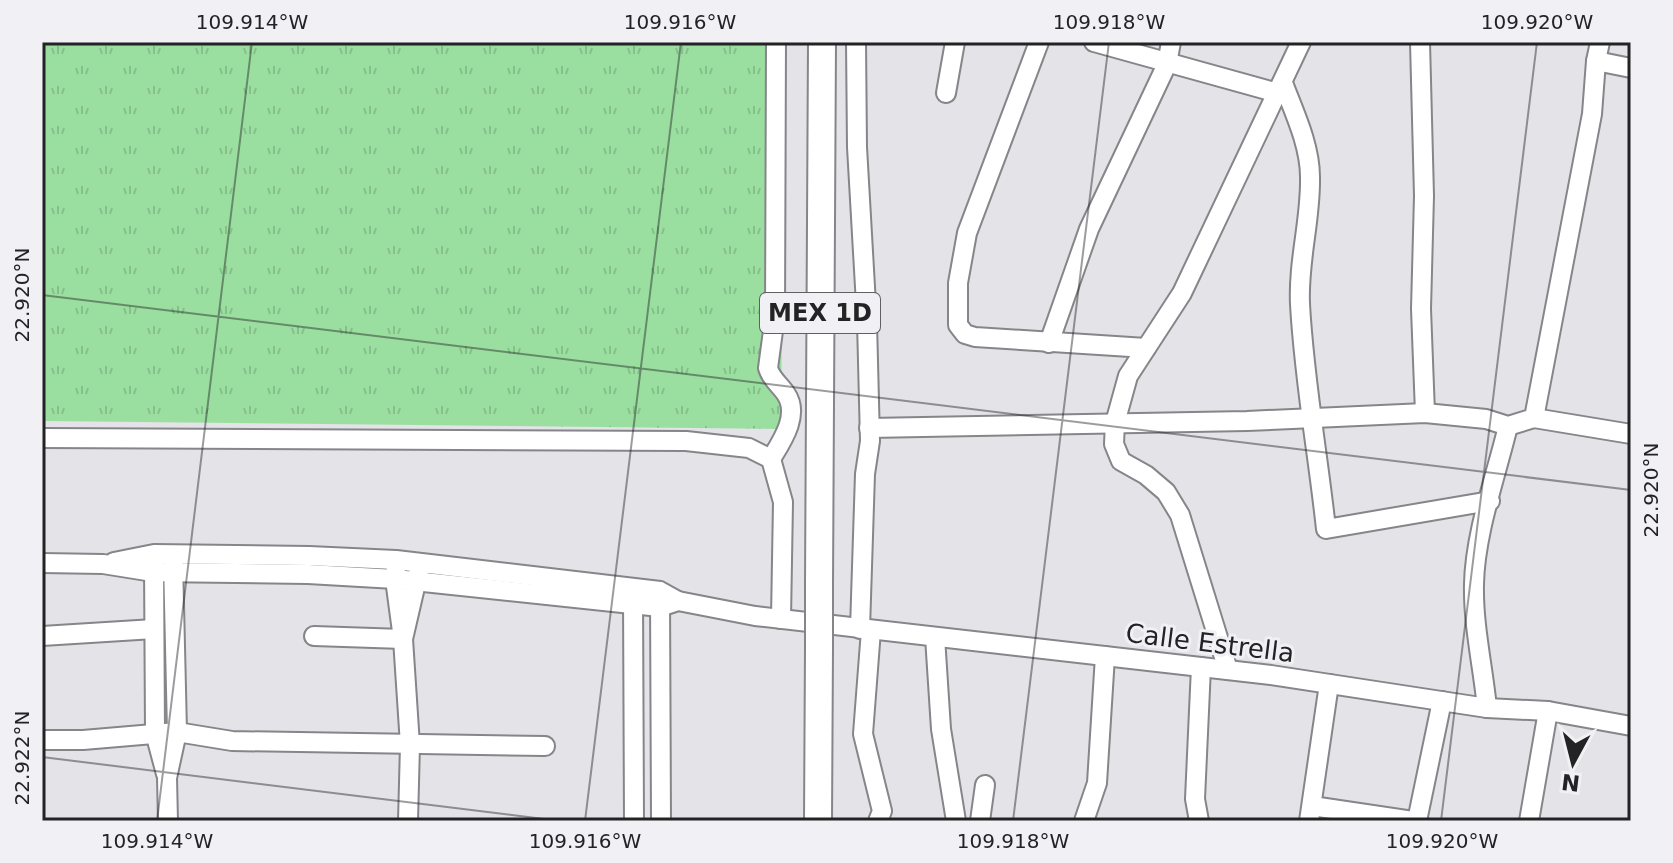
<svg xmlns="http://www.w3.org/2000/svg" width="1673" height="863" viewBox="0 0 1673 863" font-family="'DejaVu Sans',sans-serif">
<style>
.grass{fill:url(#grass-tufts)}
.lines{fill:none;stroke-linecap:round;stroke-linejoin:round}
.minor-casing{stroke:#85858a;stroke-width:22}
.highway-casing{stroke:#85858a;stroke-width:30}
.minor{stroke:#fff;stroke-width:18}
.highway{stroke:#fff;stroke-width:26}
.highway-bridge-casing{stroke:#85858a;stroke-width:30;stroke-linecap:butt}
.highway-bridge{stroke:#fff;stroke-width:26}
.ticks{fill:none;stroke:#232325;stroke-width:2;stroke-opacity:0.45}
.labels{text-anchor:middle;dominant-baseline:central;stroke-width:6;stroke-linejoin:round;paint-order:stroke}
.shield{fill:#f0f0f5;stroke:#606063;stroke-width:2}
.shield-label{font-size:24px;font-weight:bold;fill:#232325}
.street-label{font-size:26px;fill:#232325;stroke:#f0f0f5}
.neatline{fill:none;stroke:#232325;stroke-width:3}
.ticks-label{font-size:20px;text-anchor:middle;fill:#232325}
</style>
<defs>
<pattern id="grass-tufts" width="24" height="20" patternUnits="userSpaceOnUse" patternTransform="scale(2)"><rect width="24" height="20" fill="#9bdfa0"/><path d="M3 7l-1-3M5 7V3M7 7l1-3M15 17l-1-3M17 17v-4M19 17l1-3" fill="none" stroke="#85bf8a"/></pattern>
</defs>
<rect width="100%" height="100%" fill="#e3e3e8"/>
<!-- grass -->
<path class="grass" d="M42,42H784L781,429L42,421Z"/>
<g class="lines">
<defs>
<g id="minor">
<path d="M856,42L857,147L867,322L870,441L865,474L860,629"/>
<path d="M1039,42L967,233L958,283V325L965,334L975,337L1146,348"/>
<path d="M1094,42L1278,93"/>
<path d="M1420,42L1424,196L1421,309L1425,413"/>
<path d="M1596,61L1631,68"/>
<path d="M1283,83C1294,112 1310,145 1310,177C1311,220 1298,260 1300,304C1304,380 1318,454 1326,529L1490,501"/>
<path d="M946,93L955,42"/>
<path d="M1049,343L1089,229L1167,64L1171,42"/>
<path d="M1534,418L1631,434"/>
<path d="M869,428L1247,421L1425,413L1486,419L1508,426L1534,418L1592,114L1596,61L1600,42"/>
<path d="M42,438L686,441L749,448L771,459L783,502L781,619"/>
<path d="M771,459C782,441 800,415 786,394C780,385 771,379 768,368L775,316L776,42"/>
<path d="M154,561L155,733L166,774"/>
<path d="M114,562L154,554L309,556L396,560L660,591L678,601"/>
<path d="M42,563L103,564L153,572L308,574L395,579L660,607L678,601L755,616L1271,675L1487,708L1548,711L1631,726"/>
<path d="M633,595L634,821"/>
<path d="M660,596L661,821"/>
<path d="M871,630L863,734L882,811L878,821"/>
<path d="M42,636L154,629"/>
<path d="M314,636L403,639L395,579L396,567"/>
<path d="M935,637L941,729L956,821"/>
<path d="M1228,670L1180,515L1166,492L1146,475L1121,461L1114,444L1115,423L1128,376L1182,293L1301,42"/>
<path d="M1487,708C1483,667 1473,625 1474,584C1475,533 1496,476 1508,426"/>
<path d="M42,740H83L177,732L232,741L545,746"/>
<path d="M1312,806L1413,821"/>
<path d="M168,821L167,778L177,732L173,561"/>
<path d="M408,821L410,745L403,639L419,570"/>
<path d="M980,821L985,785"/>
<path d="M1084,821L1097,783L1105,656"/>
<path d="M1199,821L1195,799L1201,667"/>
<path d="M1309,821L1329,684"/>
<path d="M1417,821L1442,701"/>
<path d="M1529,821L1548,711"/>
</g>
<g id="highway">
<path d="M819,584L822,42"/>
<path d="M818,821L819,648"/>
</g>
</defs>
<!-- minor casing -->
<use href="#minor" class="minor-casing"/>
<!-- highway casing -->
<use href="#highway" class="highway-casing"/>
<!-- minor -->
<use href="#minor" class="minor"/>
<!-- highway -->
<use href="#highway" class="highway"/>
<defs>
<path id="highway-bridge" d="M819,584V648"/>
</defs>
<!-- highway-bridge casing -->
<use href="#highway-bridge" class="highway-bridge-casing"/>
<!-- highway-bridge -->
<use href="#highway-bridge" class="highway-bridge"/>
</g>
<!-- ticks -->
<path class="ticks" d="M42,295L1631,490M42,757L560,821M157,821L252,42M585,821L681,42M1013,821L1109,42M1441,821L1537,42"/>
<g class="labels">
<!-- shield labels -->
<rect class="shield" x="760" y="293" width="120" height="40" rx="6"/>
<g class="shield-label">
<text x="820" y="313">MEX 1D</text>
</g>
<!-- street labels -->
<g class="street-label">
<text transform="translate(1210 643) rotate(7)">Calle Estrella</text>
</g>
</g>
<!-- border -->
<rect width="1673" height="863" fill="none" stroke="#f0f0f5" stroke-width="88"/>
<!-- north arrow -->
<g transform="translate(1573 763) rotate(187)" stroke="#f0f0f5" stroke-width="6" paint-order="stroke">
<path d="M0-6L14 30L0 20L-14 30Z" fill="#232325"/>
<text y="-12" font-size="22" font-weight="bold" text-anchor="middle" fill="#232325">N</text>
</g>
<rect x="44" y="44" width="1585" height="775" class="neatline"/>
<g class="ticks-label">
<text x="252" y="29">109.914°W</text>
<text x="680" y="29">109.916°W</text>
<text x="1109" y="29">109.918°W</text>
<text x="1537" y="29">109.920°W</text>
<text transform="translate(22 295) rotate(-90)" y="7">22.920°N</text>
<text transform="translate(1651 490) rotate(-90)" y="7">22.920°N</text>
<text transform="translate(22 758) rotate(-90)" y="7">22.922°N</text>
<text x="157" y="848">109.914°W</text>
<text x="585" y="848">109.916°W</text>
<text x="1013" y="848">109.918°W</text>
<text x="1442" y="848">109.920°W</text>
</g>
</svg>
